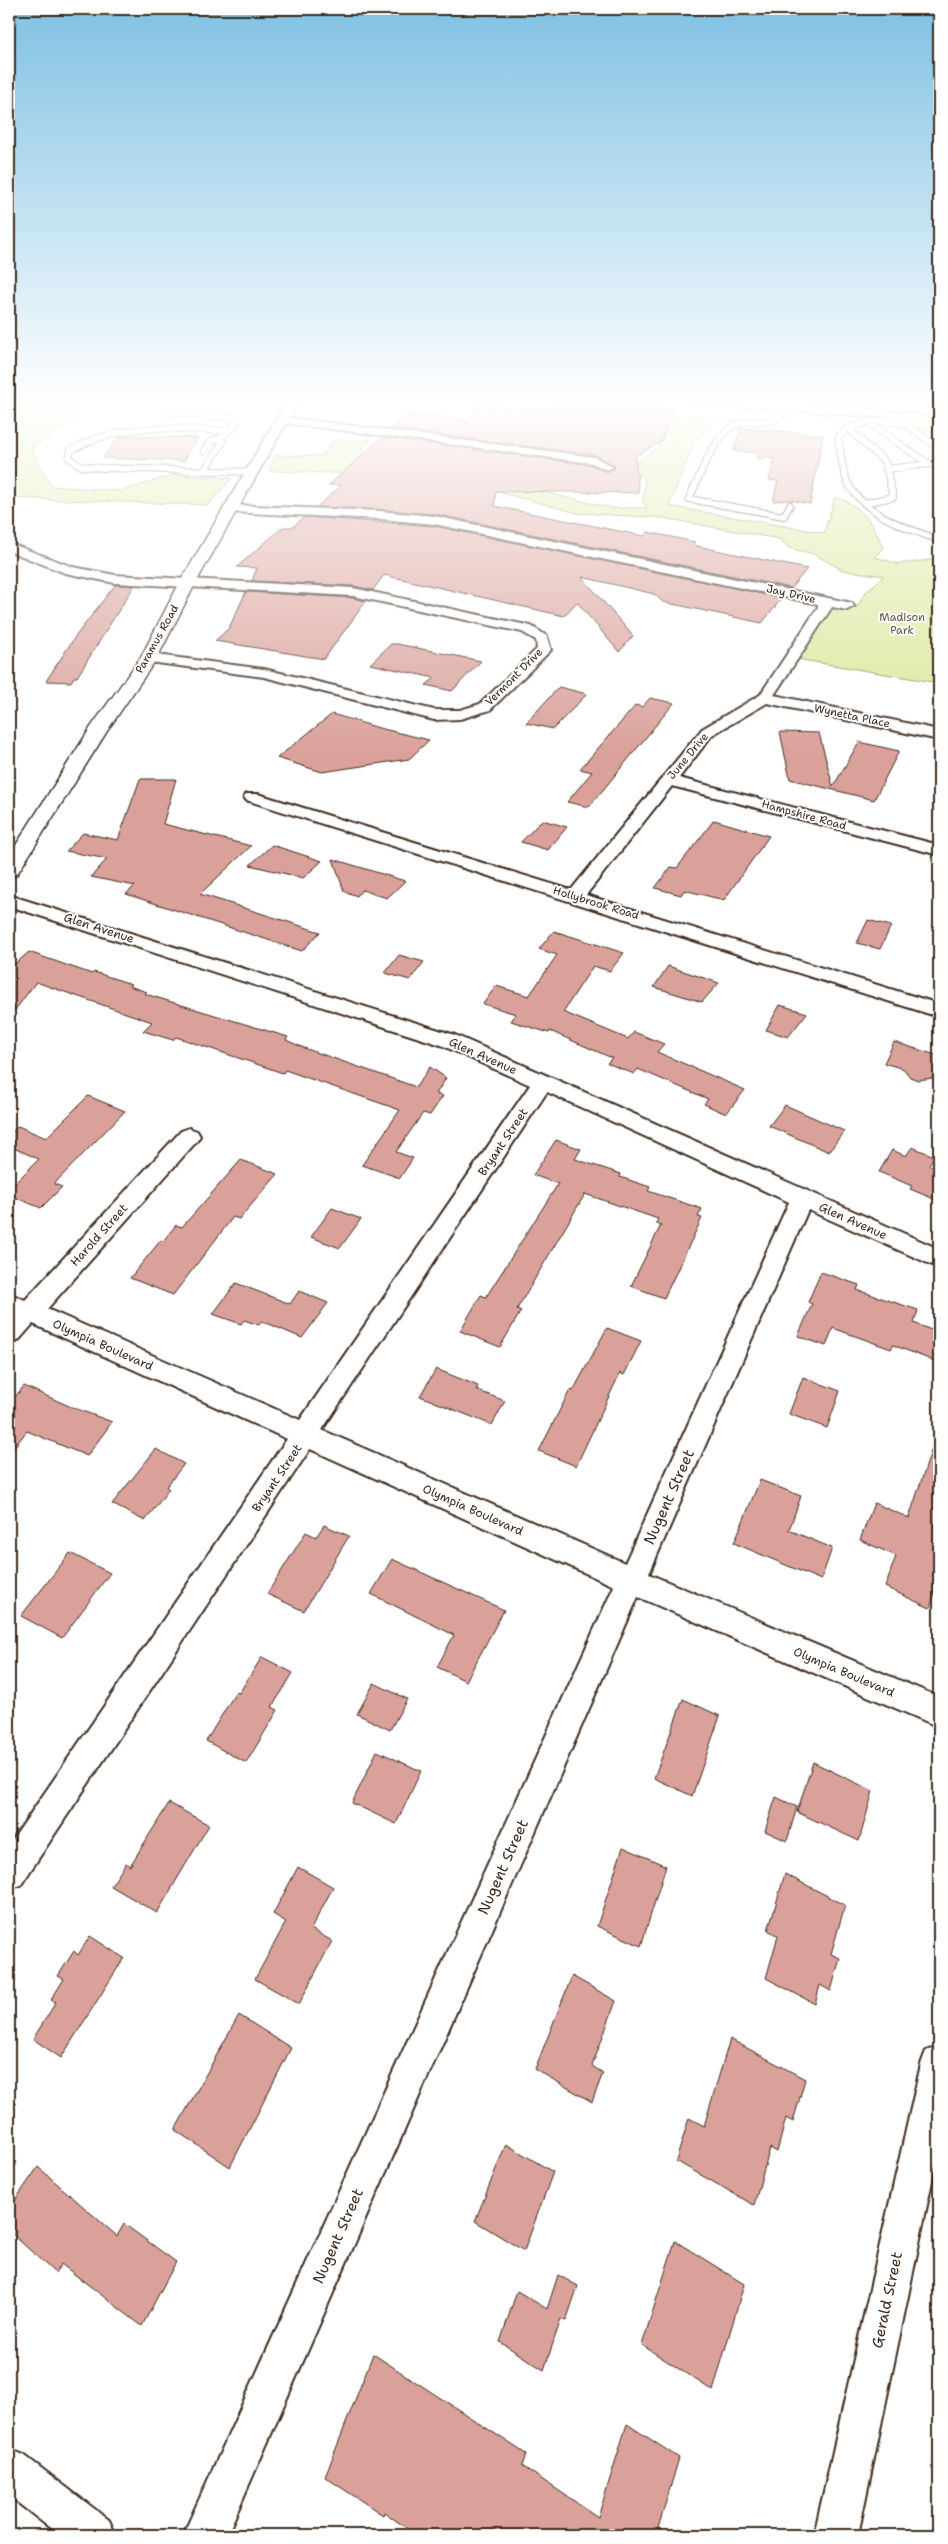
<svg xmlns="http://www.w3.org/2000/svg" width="948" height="2544" viewBox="0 0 948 2544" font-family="'Shantell Sans',sans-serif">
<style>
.green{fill:#dae799;stroke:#8a885c}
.building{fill:#daa19a;stroke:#3b2a1e}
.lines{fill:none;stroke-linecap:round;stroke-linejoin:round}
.service-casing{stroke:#3b2a1e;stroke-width:8}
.minor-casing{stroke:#3b2a1e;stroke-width:4}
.secondary-casing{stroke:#3b2a1e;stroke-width:3}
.trunk-casing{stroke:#3b2a1e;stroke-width:3}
.service{stroke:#fff;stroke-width:6}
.minor{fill:#fff;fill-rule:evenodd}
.secondary{fill:#fff;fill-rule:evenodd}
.trunk{fill:#f4e382;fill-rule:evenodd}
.labels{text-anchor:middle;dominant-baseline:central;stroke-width:4;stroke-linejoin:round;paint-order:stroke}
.far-street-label{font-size:11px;fill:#3b2a1e;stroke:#fff}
.far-park-label{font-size:11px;fill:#63593d;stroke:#fff}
.street-label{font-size:12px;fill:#3b2a1e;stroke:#fff}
.near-street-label{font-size:15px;fill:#3b2a1e;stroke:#fff}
</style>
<rect width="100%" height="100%" fill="#fff"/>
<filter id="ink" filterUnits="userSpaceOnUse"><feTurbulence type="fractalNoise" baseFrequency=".02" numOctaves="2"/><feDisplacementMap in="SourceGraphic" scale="10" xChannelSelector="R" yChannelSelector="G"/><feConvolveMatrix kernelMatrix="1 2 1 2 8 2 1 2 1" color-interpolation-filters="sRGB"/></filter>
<g filter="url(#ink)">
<!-- green -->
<g class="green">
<path d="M9,399H82L74,420L31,448L51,486L122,491L174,475L232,478L208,505L9,498Z"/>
<path d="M701,415L715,421L694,443L669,506L824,533L835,497C862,505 872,522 883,547L875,557L898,564L939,559V683L791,658L824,602L857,607L865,593L884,576L842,570L814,554L789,548L779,539L663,518L577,513L468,484L360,474L269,471L275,455L322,456L333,441L371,440L361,450L612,508H647L643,502L645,479L628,468L676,435L636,424Z"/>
</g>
<!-- building -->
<g class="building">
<path d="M559,400L674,410L661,442L635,456L639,493L496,491L494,506L644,536L648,532L695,542L692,545L807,569L791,588L434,514L317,507L342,485H329L382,437L591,465L606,472L614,469V465L595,455L391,429L409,413L469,421L478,406L554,410Z"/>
<path d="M741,428L823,435L810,504L790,500L773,501L778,481L769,480L775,459L757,458L759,453L734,451Z"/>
<path d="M130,436L198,438L184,461L103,458L118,438Z"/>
<path d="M304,517L434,526L782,598L762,623L663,602L654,594L582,577L633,636L619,652L577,602L564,616L384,575L373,590L353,586L252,581L257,568L237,567L283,527H293Z"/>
<path d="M115,585L134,586L77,677H74L71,682L46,681L75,637Z"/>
<path d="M246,592L353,598L366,601L324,659L215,641L229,628Z"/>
<path d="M391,644H397L481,661L452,691L426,685L435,678L370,664Z"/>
<path d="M559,687L587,694L553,729L526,723Z"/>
<path d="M650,698L674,703L589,807L567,802L592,772L580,769L636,705L642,707Z"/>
<path d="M332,714L379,728L429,740L409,759L322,772L277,758Z"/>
<path d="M780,732L819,733L833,787L859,742L899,751L874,800L790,779Z"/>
<path d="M140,779H176L163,824L251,846L200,894L320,932L302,951L126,894L135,886L91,877L107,859L66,851L83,833L118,840Z"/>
<path d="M542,820L567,827L548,850L521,842Z"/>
<path d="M714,820L769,836L724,900L684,890L681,895L655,888L671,867L677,868Z"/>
<path d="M272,845L322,861L303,878L250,865Z"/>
<path d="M333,859L405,881L387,898L362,890L357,896L344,891Z"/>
<path d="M868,920L891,926L880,949L857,943Z"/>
<path d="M554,931L624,953L610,971L593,966L563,1012L628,1039L634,1032L664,1044L657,1052L745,1090L726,1114L704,1104L708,1099L638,1069L634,1074L607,1063L612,1058L550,1031L549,1033L511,1021L516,1014L483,1004L496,986L529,996L557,955L539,949Z"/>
<path d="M29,952L92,974L94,972L131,984L129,986L147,992L145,994L288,1037L286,1040L304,1048L416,1087L430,1067L446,1078L436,1094L443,1096L430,1115L423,1113L396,1152L413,1158L400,1178L362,1165L400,1110L285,1070L283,1073L176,1037L173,1040L143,1031L152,1022L36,982L9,1018V969Z"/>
<path d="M399,955L424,962L410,980L385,973Z"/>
<path d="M668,966L719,983L702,1002L654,987Z"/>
<path d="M780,1005L807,1013L788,1037L766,1030Z"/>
<path d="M894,1042L939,1056V1077L918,1080L910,1077L904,1069L884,1063Z"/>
<path d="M88,1096L125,1111L54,1184L62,1187L41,1208L9,1195V1189L39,1159L9,1146V1135L18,1126L46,1138Z"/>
<path d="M785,1105L844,1131L829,1152L769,1126Z"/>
<path d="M556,1140L581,1149L575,1159L621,1174L620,1177L650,1187L648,1191L702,1209L698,1217L702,1218L664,1298L631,1286L661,1225L656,1223L658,1219L585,1194L517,1309L521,1311L500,1347L460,1331L481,1295L486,1297L558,1184L533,1175Z"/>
<path d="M912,1147L934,1156L929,1165L939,1170V1201L910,1189L912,1186L879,1172L892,1150L906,1156Z"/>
<path d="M241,1160L278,1174L239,1219L233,1217L173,1295L130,1278L161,1240L163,1241L176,1225L182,1227Z"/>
<path d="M332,1208L361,1219L340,1248L311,1237Z"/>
<path d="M821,1272L859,1285L857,1290L918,1310L914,1323L939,1333V1363L893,1345L891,1349L833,1328L826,1346L798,1336L812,1304L808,1302Z"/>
<path d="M236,1283L290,1304L299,1291L328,1303L302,1338L262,1321L259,1325L244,1320L241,1324L213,1314Z"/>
<path d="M607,1328L641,1341L624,1375L620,1373L576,1466L539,1451L570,1390L573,1391Z"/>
<path d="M436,1369L478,1386L476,1390L505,1401L492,1425L420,1396Z"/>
<path d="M803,1377L840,1391L827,1428L789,1414Z"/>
<path d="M24,1386L69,1406L112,1422L87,1456L27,1431L9,1453V1404Z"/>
<path d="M935,1439H939V1580L930,1608L885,1587L896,1556L860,1540L874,1503L909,1518Z"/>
<path d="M156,1449L184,1464L166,1487L169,1489L145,1521L112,1504Z"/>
<path d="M760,1480L801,1496L789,1530L832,1548L821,1580L734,1543Z"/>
<path d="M324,1525L349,1536L304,1611L267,1594L306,1532L316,1537Z"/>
<path d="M70,1553L110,1573L62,1638L21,1616Z"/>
<path d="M392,1559L504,1610L466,1681L437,1667L454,1635L371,1594Z"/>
<path d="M262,1657L293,1673L272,1707L278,1710L246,1763L206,1741L236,1692L239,1693Z"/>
<path d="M374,1683L407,1699L390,1730L357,1714Z"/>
<path d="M683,1699L720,1716L692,1796L654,1778Z"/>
<path d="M377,1751L421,1771L396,1824L352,1803Z"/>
<path d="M813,1762L873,1791L859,1841L797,1812Z"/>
<path d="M776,1797L797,1807L787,1841L765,1831Z"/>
<path d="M169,1803L209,1825L157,1913L111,1886L126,1863L130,1866Z"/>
<path d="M623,1847L666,1866L641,1946L597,1926Z"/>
<path d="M298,1867L333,1887L311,1929L332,1941L299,2004L255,1979L286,1922L273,1914Z"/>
<path d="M785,1874L845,1905L831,1954L840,1958L831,1991L820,1985L815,2004L766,1978L778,1936L768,1930Z"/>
<path d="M90,1936L124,1958L61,2058L33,2039L56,2002L51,2000L64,1979L58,1976L74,1951L78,1955Z"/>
<path d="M572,1976L616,2001L592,2066L603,2073L592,2102L535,2069Z"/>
<path d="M239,2015L291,2048L230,2167L175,2130Z"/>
<path d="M730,2039L805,2079L793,2122L786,2118L777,2152L770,2148L754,2205L676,2161L689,2118L704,2126Z"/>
<path d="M506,2144L553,2172L524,2251L475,2221Z"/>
<path d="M38,2167L117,2236L124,2224L176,2262L142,2326L61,2264L55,2273L9,2231V2209Z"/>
<path d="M675,2241L744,2284L713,2391L642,2345Z"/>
<path d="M558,2275L578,2286L566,2321L561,2319L544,2370L500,2342L517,2291L547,2309Z"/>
<path d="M373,2354L526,2454L522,2466L598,2517L627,2424L679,2458L656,2535H416L384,2512L383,2515L325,2477Z"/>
</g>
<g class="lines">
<defs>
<g id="service">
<path d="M170,399L166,409L170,412L231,418L236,422L232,429L226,431C169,428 123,422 71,450L69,458L81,466L102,468L253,472"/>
<path d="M790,403C776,436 752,411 730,428C710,445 700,476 689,499L784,516L790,505"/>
<path d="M867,422L929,464"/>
<path d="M906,425L939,448"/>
<path d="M939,427C907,424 864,412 838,437C841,452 841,469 848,483C863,514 909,529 939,540"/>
<path d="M847,428L885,462L893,497L864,503"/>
<path d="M204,451L209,442L221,438"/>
<path d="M886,469L939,463"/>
<path d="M204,471L223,442L221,438L226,431"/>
</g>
<g id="minor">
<path d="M282,417L595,457L613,467L607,470L592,463L278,422V418Z"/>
<path d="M232,505L380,511L434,516L852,603L854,606L847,610L832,607L774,695L939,730V740L767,703L712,735L679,778L939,845V855L672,786L586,895L939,1004V1017L246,800L244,797L246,794H258L571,890L702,729L760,695L818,607V604L434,524L380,519L228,512L226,509Z"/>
<path d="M9,543L73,567L115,575L353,588L531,626L547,636L551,650L490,710L460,719L434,720L264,677L149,662L142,658L149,654L264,669L434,710H460L480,704L537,649L536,640L522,632L353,596L115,583L65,573L9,551Z"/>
<path d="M9,895L455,1035L939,1249V1268L808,1210L649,1574L939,1697V1727L638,1597L227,2535H183L614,1586L310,1449L21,1885L9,1889V1845L287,1439L33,1324L18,1341L9,1344V1318L11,1315L9,1314V1293L25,1300L181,1131L189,1128L197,1131L200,1136L197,1141L47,1309L300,1420L530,1085L441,1045L9,906ZM547,1092L789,1202L625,1563L322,1430Z"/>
<path d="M939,2046V2148L858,2535H814L921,2064L926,2051Z"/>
<path d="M9,2449L24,2455L109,2520L116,2535H59L9,2496Z"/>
</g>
<g id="secondary">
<path d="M288,399H300L195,584L157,658L109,728L19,871L16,875L9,877V856L91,727L141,657L179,584Z"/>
<path d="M686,399H745L878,409L884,413L878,417L692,403Z"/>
</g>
<path id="trunk" d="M878,409L939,417V425L874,416L872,413Z"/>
</defs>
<!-- service casing -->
<use href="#service" class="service-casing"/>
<!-- minor casing -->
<use href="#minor" class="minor-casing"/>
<!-- secondary casing -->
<use href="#secondary" class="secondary-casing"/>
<!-- trunk casing -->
<use href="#trunk" class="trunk-casing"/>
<!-- service -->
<use href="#service" class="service"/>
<!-- minor -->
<use href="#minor" class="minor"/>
<!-- secondary -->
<use href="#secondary" class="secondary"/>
<!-- trunk -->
<use href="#trunk" class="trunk"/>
</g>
</g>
<!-- sky -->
<linearGradient id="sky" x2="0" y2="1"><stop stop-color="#7fc1e3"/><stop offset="0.53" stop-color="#fff"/><stop offset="1" stop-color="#fff" stop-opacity="0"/></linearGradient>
<rect width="948" height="756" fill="url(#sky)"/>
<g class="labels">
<!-- far-street labels -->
<g class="far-street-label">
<text transform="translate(791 594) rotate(13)">Jay Drive</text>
<text transform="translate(157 639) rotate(-61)">Paramus Road</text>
<text transform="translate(514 677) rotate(-45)">Vermont Drive</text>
<text transform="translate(852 716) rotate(12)">Wynetta Place</text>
<text transform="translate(688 756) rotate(-50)">June Drive</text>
<text transform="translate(804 815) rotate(15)">Hampshire Road</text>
<text transform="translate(596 903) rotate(17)">Hollybrook Road</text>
</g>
<!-- far-park labels -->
<g class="far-park-label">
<text x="902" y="617">Madison<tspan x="902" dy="13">Park</tspan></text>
</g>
<!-- street labels -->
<g class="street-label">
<text transform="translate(99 928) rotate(18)">Glen Avenue</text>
<text transform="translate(483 1056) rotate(24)">Glen Avenue</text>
<text transform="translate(503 1142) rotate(-56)">Bryant Street</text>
<text transform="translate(853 1221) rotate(24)">Glen Avenue</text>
<text transform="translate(99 1235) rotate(-48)">Harold Street</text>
<text transform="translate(103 1345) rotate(24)">Olympia Boulevard</text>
<text transform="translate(277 1478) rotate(-56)">Bryant Street</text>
<text transform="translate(473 1510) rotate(24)">Olympia Boulevard</text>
<text transform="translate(844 1672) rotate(23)">Olympia Boulevard</text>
</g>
<!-- near-street labels -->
<g class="near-street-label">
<text transform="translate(669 1497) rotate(-66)">Nugent Street</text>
<text transform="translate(503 1867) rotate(-66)">Nugent Street</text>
<text transform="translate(338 2236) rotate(-66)">Nugent Street</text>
<text transform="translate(887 2300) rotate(-78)">Gerald Street</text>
</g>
</g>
<!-- margin -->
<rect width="948" height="2544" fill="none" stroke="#fff" stroke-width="30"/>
<rect x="15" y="15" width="918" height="2514" fill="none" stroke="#3b2a1e" stroke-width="2" filter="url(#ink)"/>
</svg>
